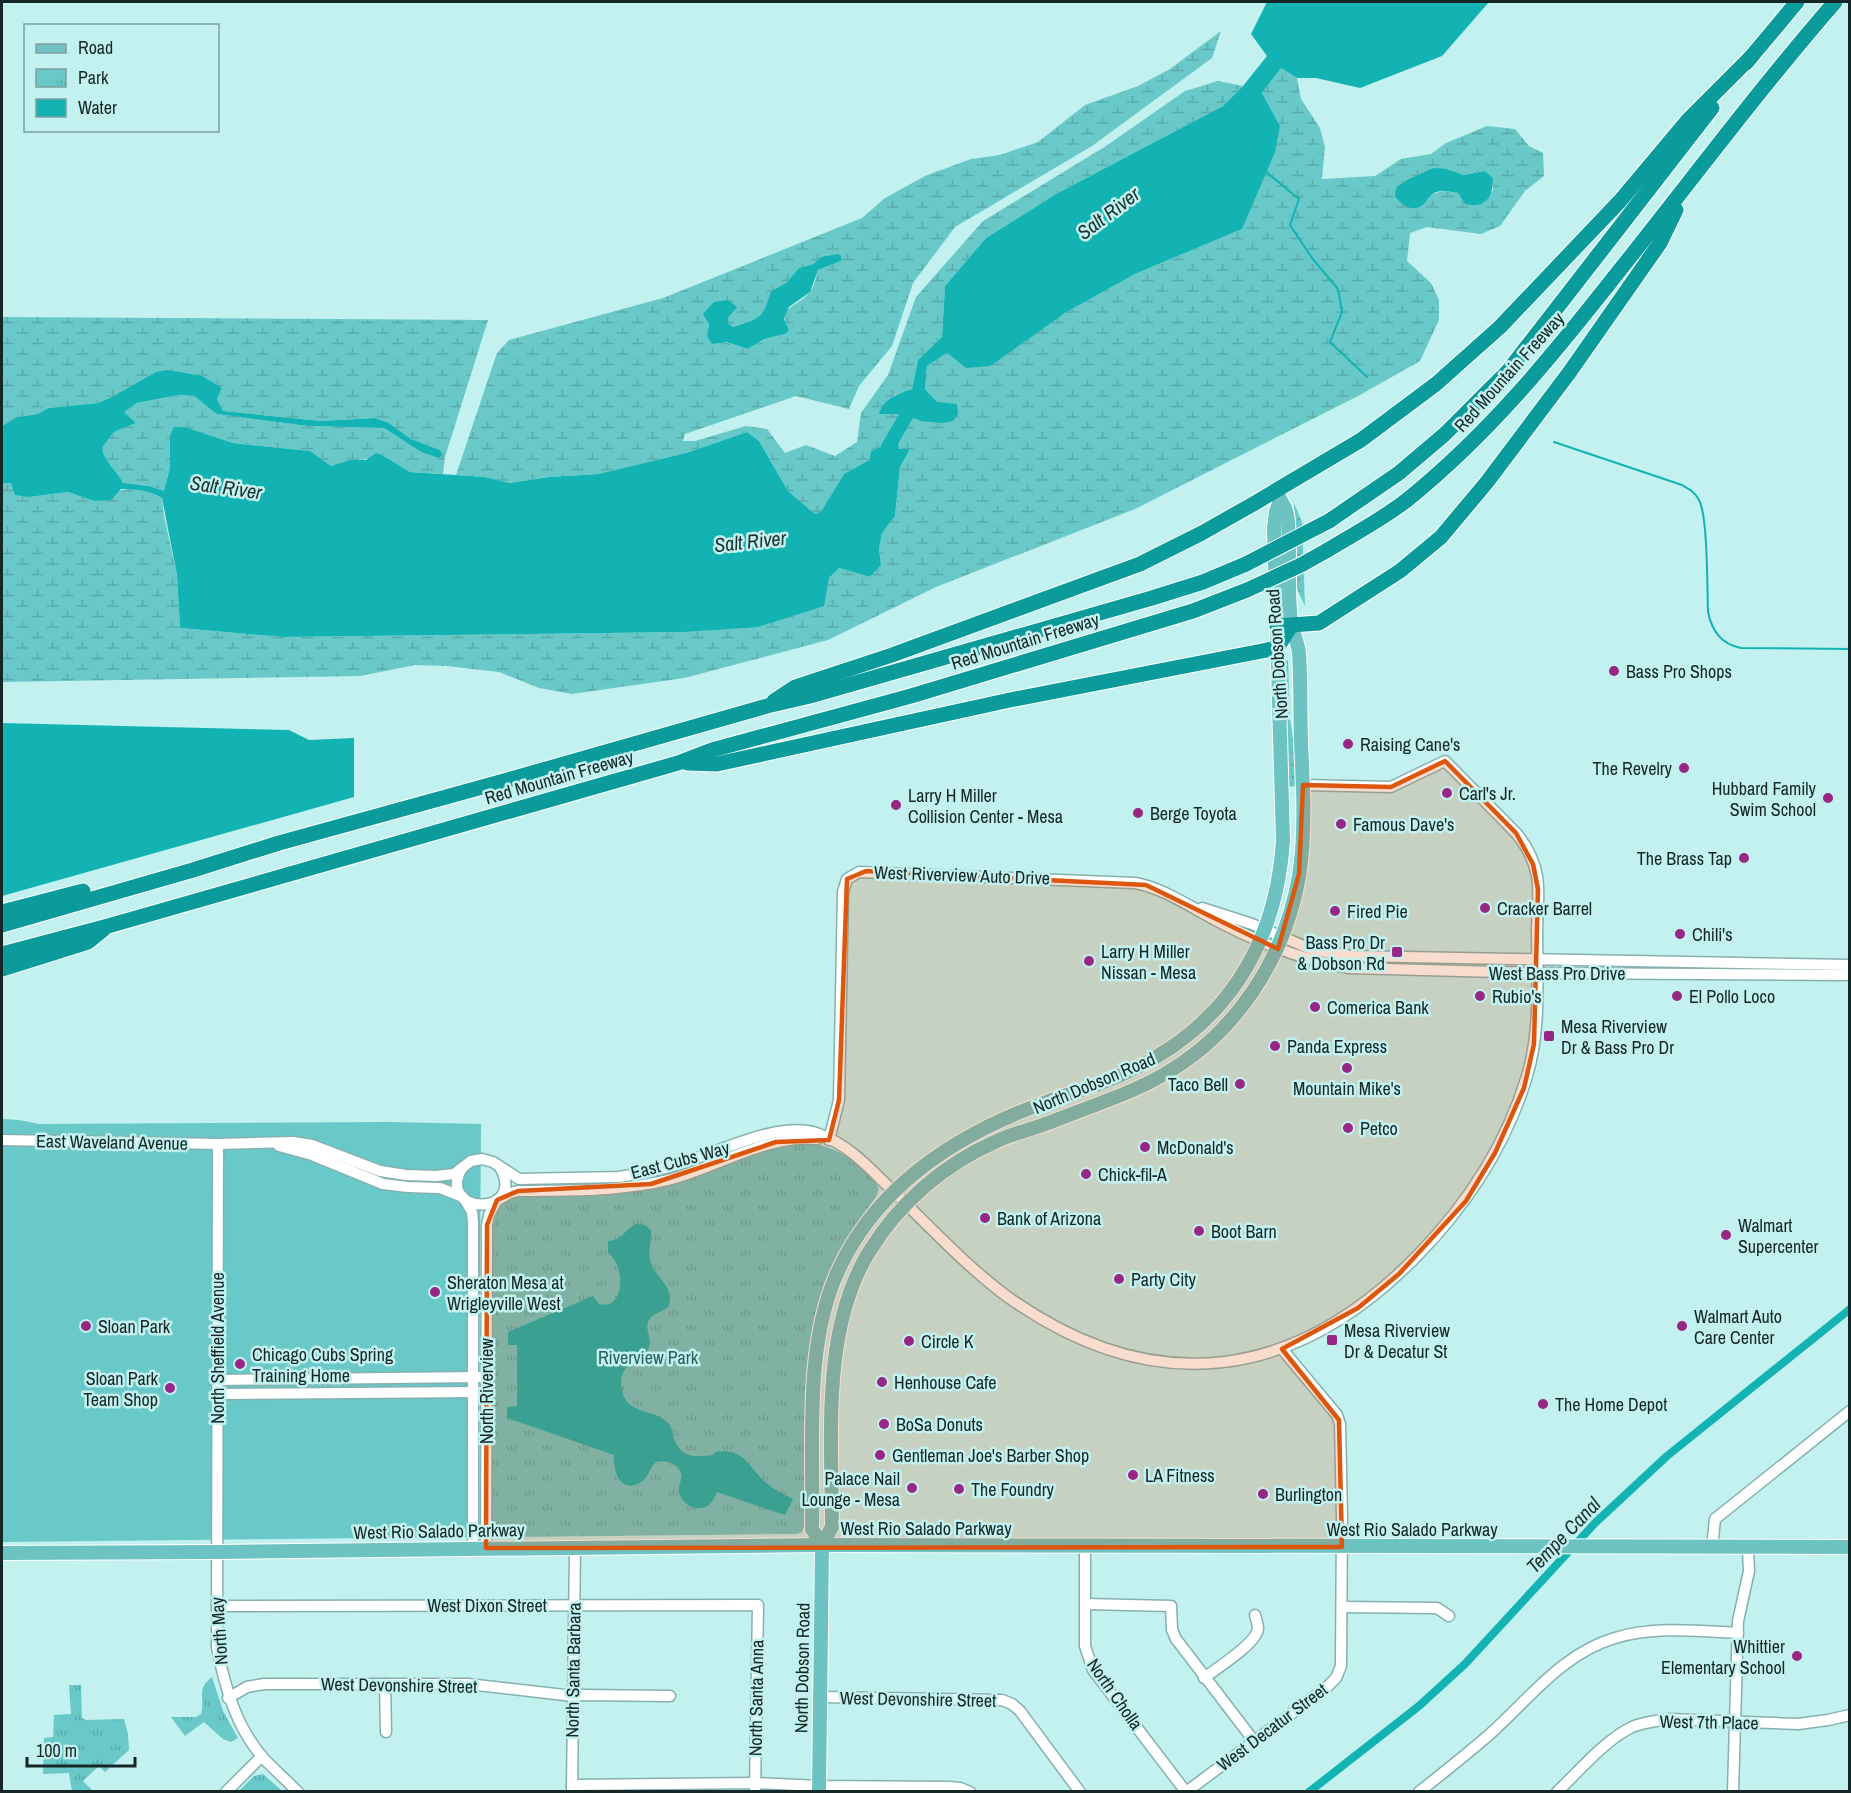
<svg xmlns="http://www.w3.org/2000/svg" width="1851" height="1793" viewBox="0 0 1851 1793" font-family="'Archivo Narrow',sans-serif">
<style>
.grass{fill:url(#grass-dots)}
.wetland{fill:url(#wetland-marsh);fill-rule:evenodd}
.park{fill:url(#park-tufts)}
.garden{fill:#69c9c8}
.water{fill:#12b3b2}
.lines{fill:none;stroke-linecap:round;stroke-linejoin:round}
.stream{stroke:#12b3b2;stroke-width:2}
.canal{stroke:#12b3b2;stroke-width:8}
.river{stroke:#12b3b2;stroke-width:14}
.minor-casing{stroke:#84b1b0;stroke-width:13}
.major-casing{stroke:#fff;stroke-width:16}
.highway-casing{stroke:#fff;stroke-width:17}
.minor{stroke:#fff;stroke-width:10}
.major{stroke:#6cc3c2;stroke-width:14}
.highway{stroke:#0a9b9a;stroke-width:15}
.highway-bridge-casing{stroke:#fff;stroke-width:17;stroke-linecap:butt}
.highway-bridge{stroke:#0a9b9a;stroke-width:15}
.marked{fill:#dd560d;fill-opacity:0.2;stroke:#dd560d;stroke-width:4.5;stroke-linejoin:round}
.poi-dot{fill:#972684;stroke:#c2f1ef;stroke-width:2}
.labels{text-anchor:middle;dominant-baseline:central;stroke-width:5;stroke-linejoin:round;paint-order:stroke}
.street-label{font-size:18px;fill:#142626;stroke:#c2f1ef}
.poi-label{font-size:18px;fill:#142626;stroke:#c2f1ef;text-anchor:start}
.park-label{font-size:18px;fill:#265f5e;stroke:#c2f1ef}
.water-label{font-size:20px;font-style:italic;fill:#1b3232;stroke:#c2f1ef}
</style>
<defs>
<pattern id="grass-dots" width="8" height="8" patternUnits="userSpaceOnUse" patternTransform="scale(1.5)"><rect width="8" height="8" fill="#69c9c8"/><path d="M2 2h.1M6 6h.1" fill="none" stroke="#5aacac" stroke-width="1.8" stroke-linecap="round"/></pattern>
<pattern id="wetland-marsh" width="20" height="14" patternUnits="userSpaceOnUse" patternTransform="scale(1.5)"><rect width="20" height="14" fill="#69c9c8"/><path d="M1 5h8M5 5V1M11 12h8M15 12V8" fill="none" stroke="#5aacac"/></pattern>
<pattern id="park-tufts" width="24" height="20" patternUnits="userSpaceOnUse" patternTransform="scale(1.5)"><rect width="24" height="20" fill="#69c9c8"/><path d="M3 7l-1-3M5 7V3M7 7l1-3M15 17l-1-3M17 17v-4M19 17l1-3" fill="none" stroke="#5aacac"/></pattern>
</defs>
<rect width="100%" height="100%" fill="#c2f1ef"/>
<!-- grass -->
<g class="grass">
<path d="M1294,503L1302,522L1305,606L1297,589Z"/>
<path d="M1288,660L1290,719L1297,764L1296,786L1288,787L1283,663Z"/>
</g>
<!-- wetland -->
<g class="wetland">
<path d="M1221,31L1212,58L1092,146L955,227L913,283L892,346L859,386L849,409L796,396L685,434L683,441H695L746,426L767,429L785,453L806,445L835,456L857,442L861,413L888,375L916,297L983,221L1106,146L1185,91L1218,81L1243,86L1223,106L1056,194L986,238L945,286L942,337L918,360L912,389L893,396L904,414L920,421L937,402L925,389L927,366L947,353L966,368L1135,274L1242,229L1280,126L1262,93L1281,68L1297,78L1301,99L1320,128L1325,147L1322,179L1375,176L1401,159L1431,154L1446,143L1487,126L1515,129L1529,146L1543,153L1544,176L1525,191L1500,226L1481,234L1427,227L1410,233L1407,261L1431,283L1439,300V320L1420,361L1360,395L1135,509L936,587L828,640L684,678L572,694L539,688L499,672L447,666L415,665L360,676L2,682V483H11L29,497L68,492L94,501C122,489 134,482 162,498L164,516L177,575L180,628L282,637L683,632L829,578L839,568L870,577L881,565L879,549L882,533L895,516L900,467L910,449H899L897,428L880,447L871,451L869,460L844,474L821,513L815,514L788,491L759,441L747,432L686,453L598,474L549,477L508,483L485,477L456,475L497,353L509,340L663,298L862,218L885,198L925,176L971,159L1000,155L1038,142L1085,105L1138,86L1170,69ZM1447,169L1464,175L1485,171L1493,178V190L1484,203H1465L1458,193L1443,191L1433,194ZM821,257L841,261L818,270C816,277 814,288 809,293C792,311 782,302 785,334L766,339L746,349L707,336L709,324L736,307L728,318V323L733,327C761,317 762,321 771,291L786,283L799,268L813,264Z"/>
<path d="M2,317L488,320L445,457L443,474L410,472L382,455C365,461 348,461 331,466L310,451L233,443L185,427L170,436V468L164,491L149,486L123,483C117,470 104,462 102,448L114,432L136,423L123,412L137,403L178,395L194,396L218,414L308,426L384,428L421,452L440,450L411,439L389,423L375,418L321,421L223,411L217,399L222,388L112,397L98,403L48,408L38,414L17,417L2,426Z"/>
</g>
<!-- park -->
<g class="park">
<path d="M813,1143C837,1148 869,1166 879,1189L876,1197L854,1227L838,1253L825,1284L814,1320L807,1369L805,1524L802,1532L797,1534L498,1537L491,1534V1219L499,1205L514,1197L619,1192L781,1145Z"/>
<path d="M212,1677L223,1711L238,1738L231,1742L223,1739L204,1722L185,1736L171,1717H196L201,1714C206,1698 195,1690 212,1677Z"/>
<path d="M69,1685H81L82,1718L86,1720L124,1719L128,1734L129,1750L105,1772L99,1766L83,1781L93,1791H72L69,1773L43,1774L44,1738L53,1737L54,1715L71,1714Z"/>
<path d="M263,1774L282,1791H239L254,1776Z"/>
</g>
<!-- garden -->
<path class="garden" d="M2,1119L19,1120L39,1124L388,1122L481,1124L478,1537L2,1542Z"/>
<!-- water -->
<g class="water">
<path d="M1267,2H1489L1442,56L1360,88L1316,78H1297L1281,68L1262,93L1280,126L1275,152L1242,229L1135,274L1065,313L990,366L966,368L947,353L927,366L925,389L937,402L957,404L958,414L953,421L943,423L920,421L904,414H879C884,398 898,394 912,389L918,360L942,337L945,286L986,238L1056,194L1223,106L1243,86L1267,56L1251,34Z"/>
<path d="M1433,168L1447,169L1464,175L1485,171L1493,178C1493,197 1486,209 1465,204L1458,193C1450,192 1442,189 1434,193C1430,195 1427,200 1424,204C1413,213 1402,206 1395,196L1396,188L1407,180Z"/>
<path d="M838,254L841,256V261L818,270L810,292L789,307L784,319L789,330L785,334L765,339L747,349L726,342L712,344L707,336L709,324L703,314L714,302L728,300L737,307L728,318V323L733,327C761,317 762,320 771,291L786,283L799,268L813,264L821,257Z"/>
<path d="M168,370L202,376L222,388L217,399L223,411L321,421L375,418L389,423L411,439L440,450L442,455L439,458L421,452L384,428L308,426L217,414L194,396L178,395L137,403L124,412L136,423L114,432L102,448C104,462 117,470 123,483L149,486L164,491L170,468V436L174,427H185L233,443L310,451L331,466L350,460H366L376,453L382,455L410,472L485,477L509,483L549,477L598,474L686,453L747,432L759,441L788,491L815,514L821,512L844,474L869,460L871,451L880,447L897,428L899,449H910L900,467L895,516L882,533L879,549L881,565L870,577L839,568L829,578L824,606L758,627L683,632L282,637L180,628L177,575L162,498C148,490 137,489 121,489L111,500L94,501L68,492L29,497L15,495L11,483H2V426L17,417L38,414L48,408L98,403L112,397L156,372Z"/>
<path d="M2,723L289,730L309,740L354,738V797L2,896Z"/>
<path d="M636,1224L645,1225L651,1230C652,1240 648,1249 650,1259C653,1278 677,1286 668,1307C662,1312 653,1313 649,1320C643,1330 655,1340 647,1351C642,1358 631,1359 626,1368C621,1374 620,1382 622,1390C627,1416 654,1408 668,1423C672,1428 672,1430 673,1436C680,1459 695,1457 713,1455L715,1452C744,1447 748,1466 765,1482C773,1489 783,1494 793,1499L785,1515L717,1492C715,1496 713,1501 710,1504C698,1514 682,1505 679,1492C678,1485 683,1479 681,1473C677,1462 665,1460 656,1462C649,1468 649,1477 641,1482C620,1495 613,1471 614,1455L507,1418V1407L517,1406V1345H508V1332L593,1296L599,1304C625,1311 626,1265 608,1253V1241C622,1241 625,1229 636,1224Z"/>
</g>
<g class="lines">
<!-- stream -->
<g class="stream">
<path d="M1265,171L1299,199L1290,225L1312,258L1338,289L1342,312L1330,342L1367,377"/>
<path d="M1554,442L1682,485C1689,489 1695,492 1699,500C1708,516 1707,589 1708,612C1712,631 1721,644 1741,648L1850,649"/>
</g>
<!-- canal -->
<path class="canal" d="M1309,1792L1419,1706L1465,1664L1595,1523L1667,1456L1850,1309"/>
<!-- river -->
<path class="river" d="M888,447L916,399"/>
<defs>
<g id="minor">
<path d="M1202,908L1252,924L1313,950L1352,956L1850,965"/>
<path d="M2,1140L218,1144L293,1142L312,1145L380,1171L406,1175L436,1176L454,1174L471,1161L482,1159L493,1162L519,1179L619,1177C639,1174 660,1170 679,1164C718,1153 780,1119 819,1134C851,1146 871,1170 895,1193C930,1227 972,1272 1012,1300C1156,1400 1295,1380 1416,1257C1467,1205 1506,1146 1527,1076C1541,1030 1537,979 1537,931C1537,914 1540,894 1537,876C1534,860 1526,845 1516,833L1445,761L1391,787L1303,785"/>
<path d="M829,1140L839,1100L843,892L847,879L859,872L1135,883C1162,888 1186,904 1210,917C1254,941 1301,960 1349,968L1537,973L1850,975"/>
<path d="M218,1144L217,1647C225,1688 236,1727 264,1759C275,1770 287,1781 298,1792"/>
<path d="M279,1146L312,1155L383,1184L408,1187L440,1188L463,1197"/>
<path d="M462,1168C435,1215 526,1218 501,1169"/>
<path d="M465,1200L472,1212L473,1222V1548"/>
<path d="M498,1200L510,1193L518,1191C568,1190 619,1192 668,1180C716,1168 767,1134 817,1139"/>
<path d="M217,1380L480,1377"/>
<path d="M217,1394L478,1392"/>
<path d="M1085,1546V1646L1093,1670L1186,1792"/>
<path d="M486,1548L487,1225L489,1215L497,1200"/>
<path d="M1712,1548L1715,1519L1850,1411"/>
<path d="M1086,1604L1171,1606L1172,1630L1176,1639L1254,1741"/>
<path d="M217,1606L758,1605L755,1792"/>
<path d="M1342,1607L1437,1608L1449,1616"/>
<path d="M1204,1678C1217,1668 1256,1644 1258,1629C1258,1624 1256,1619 1255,1615"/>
<path d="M385,1684L386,1732"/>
<path d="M820,1697L1002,1700L1012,1704L1020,1711L1080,1792"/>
<path d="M228,1698L247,1687L264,1684H468L573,1696L580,1695L670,1696"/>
<path d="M572,1785L755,1783L819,1786L949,1787L960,1788L970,1792"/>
<path d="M572,1791L575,1548"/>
<path d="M226,1792L262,1756"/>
<path d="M1186,1792L1326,1688L1336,1678L1341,1666L1342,1518L1340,1424L1337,1415L1282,1349"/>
<path d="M1419,1792C1443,1773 1467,1754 1490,1734C1529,1699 1563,1653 1615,1638C1654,1626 1698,1631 1738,1633"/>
<path d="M1557,1792C1579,1771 1605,1740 1632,1727C1644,1722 1656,1721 1669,1719L1798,1724L1828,1720L1850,1715"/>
<path d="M1733,1792L1738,1621L1749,1571L1748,1548"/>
</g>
<g id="major">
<path d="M822,1545L812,1529C814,1446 803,1345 839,1269C879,1183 961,1132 1049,1101C1085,1089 1123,1077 1156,1057C1237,1009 1277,933 1283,840L1274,528L1276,511L1280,501"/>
<path d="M2,1553L217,1552L822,1545L1850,1547"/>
<path d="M819,1792L822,1545L832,1527C832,1439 821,1330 869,1252C899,1203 944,1164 997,1141C1014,1133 1033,1129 1051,1122C1088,1107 1128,1095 1163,1075C1236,1034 1285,958 1299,876C1306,833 1303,786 1301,742C1300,713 1301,682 1299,653C1298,642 1292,632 1291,622C1288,597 1289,571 1289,545C1288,535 1289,524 1287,514C1285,505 1279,499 1276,491"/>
</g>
<g id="highway">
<path d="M1746,63L1797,2"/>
<path d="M1329,521L1399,473L1445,434L1508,371L1712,108"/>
<path d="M1326,551C1352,535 1383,519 1407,500C1490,433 1553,355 1619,271C1691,181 1760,88 1835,2"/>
<path d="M1277,626L1319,623L1400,571L1441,537L1487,482L1569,373L1660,243L1676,210"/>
<path d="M774,701L795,687L892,655L1140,564L1202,533L1255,503L1361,440L1436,384L1500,327L1620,201L1688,120L1751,57"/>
<path d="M687,763L717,764L1010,700L1262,651L1277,648L1291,626"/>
<path d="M2,912L83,891"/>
<path d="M2,925L193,870L279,843L504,781L767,706L810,696L1152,598L1203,582L1246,564"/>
<path d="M2,954L108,926L678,763L712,750L911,696L1193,611L1247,590"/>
<path d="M2,969L88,942L103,930"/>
</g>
</defs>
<!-- minor casing -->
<use href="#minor" class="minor-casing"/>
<!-- major casing -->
<use href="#major" class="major-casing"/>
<!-- highway casing -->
<use href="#highway" class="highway-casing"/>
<!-- minor -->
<use href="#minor" class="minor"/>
<!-- major -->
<use href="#major" class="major"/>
<!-- highway -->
<use href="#highway" class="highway"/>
<defs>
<g id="highway-bridge">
<path d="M1246,564L1329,521"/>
<path d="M1247,590L1301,565L1326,551"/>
</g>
</defs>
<!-- highway-bridge casing -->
<use href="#highway-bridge" class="highway-bridge-casing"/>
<!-- highway-bridge -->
<use href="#highway-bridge" class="highway-bridge"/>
</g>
<!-- marked area -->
<path class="marked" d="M1445,761L1516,833L1533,864L1538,889L1534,1044L1524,1088L1495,1153L1466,1201L1399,1274L1358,1308L1282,1349L1339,1420L1342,1547L486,1548L487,1225L497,1200L518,1191L651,1184L776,1142L829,1140L839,1100L847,879L866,871L1146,885L1278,949L1299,874L1303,785L1391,787Z"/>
<!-- markers -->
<g class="poi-dot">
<circle cx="1614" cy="671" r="6"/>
<circle cx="1348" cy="744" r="6"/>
<circle cx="1684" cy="768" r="6"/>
<circle cx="1447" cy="793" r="6"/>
<circle cx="1828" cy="798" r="6"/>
<circle cx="896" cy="805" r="6"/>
<circle cx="1138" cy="813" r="6"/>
<circle cx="1341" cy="824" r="6"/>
<circle cx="1744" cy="858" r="6"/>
<circle cx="1485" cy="908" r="6"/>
<circle cx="1335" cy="911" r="6"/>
<circle cx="1680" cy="934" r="6"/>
<rect x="1391" y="946" width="12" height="12" rx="3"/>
<circle cx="1089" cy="961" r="6"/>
<circle cx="1480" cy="996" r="6"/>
<circle cx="1677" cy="996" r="6"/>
<circle cx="1315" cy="1007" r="6"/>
<rect x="1543" y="1030" width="12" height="12" rx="3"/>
<circle cx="1275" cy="1046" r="6"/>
<circle cx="1347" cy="1068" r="6"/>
<circle cx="1240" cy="1084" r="6"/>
<circle cx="1348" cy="1128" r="6"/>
<circle cx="1145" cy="1147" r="6"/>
<circle cx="1086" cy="1174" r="6"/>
<circle cx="985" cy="1218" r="6"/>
<circle cx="1199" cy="1231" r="6"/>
<circle cx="1726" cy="1235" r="6"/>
<circle cx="1119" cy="1279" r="6"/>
<circle cx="435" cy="1292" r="6"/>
<circle cx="86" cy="1326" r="6"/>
<circle cx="1682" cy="1326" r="6"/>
<rect x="1326" y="1334" width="12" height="12" rx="3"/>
<circle cx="909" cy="1341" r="6"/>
<circle cx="240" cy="1364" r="6"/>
<circle cx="882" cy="1382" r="6"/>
<circle cx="170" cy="1388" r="6"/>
<circle cx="1543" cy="1404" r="6"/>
<circle cx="884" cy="1424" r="6"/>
<circle cx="880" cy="1455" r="6"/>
<circle cx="1133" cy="1475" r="6"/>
<circle cx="912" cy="1488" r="6"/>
<circle cx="959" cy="1489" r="6"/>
<circle cx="1263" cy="1494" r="6"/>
<circle cx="1797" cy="1656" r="6"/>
</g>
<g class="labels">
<!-- street labels -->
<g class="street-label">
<text transform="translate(1509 372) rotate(-48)">Red Mountain Freeway</text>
<text transform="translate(1025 641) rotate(-17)">Red Mountain Freeway</text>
<text transform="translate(1277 654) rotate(-94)">North Dobson Road</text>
<text transform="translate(559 777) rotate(-16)">Red Mountain Freeway</text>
<text transform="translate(962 875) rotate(2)">West Riverview Auto Drive</text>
<text x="1557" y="973">West Bass Pro Drive</text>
<text transform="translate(1094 1083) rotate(-23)">North Dobson Road</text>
<text transform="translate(112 1142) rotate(1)">East Waveland Avenue</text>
<text transform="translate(680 1160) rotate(-15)">East Cubs Way</text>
<text transform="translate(217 1348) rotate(-90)">North Sheffield Avenue</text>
<text transform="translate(486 1391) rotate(-90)">North Riverview</text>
<text x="926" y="1528">West Rio Salado Parkway</text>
<text x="1412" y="1529">West Rio Salado Parkway</text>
<text transform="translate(439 1531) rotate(-1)">West Rio Salado Parkway</text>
<text x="487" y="1605">West Dixon Street</text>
<text transform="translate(219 1631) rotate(-94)">North May</text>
<text transform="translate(802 1668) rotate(-89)">North Dobson Road</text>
<text transform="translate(573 1670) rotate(-89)">North Santa Barbara</text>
<text transform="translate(399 1685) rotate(1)">West Devonshire Street</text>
<text transform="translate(1115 1694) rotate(55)">North Cholla</text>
<text transform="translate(756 1698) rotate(-89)">North Santa Anna</text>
<text transform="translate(918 1699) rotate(1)">West Devonshire Street</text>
<text transform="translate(1709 1722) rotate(1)">West 7th Place</text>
<text transform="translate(1272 1727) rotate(-37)">West Decatur Street</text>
</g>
<!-- poi labels -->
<g class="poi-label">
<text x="1626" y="671">Bass Pro Shops</text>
<text x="1360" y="744">Raising Cane's</text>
<text x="1672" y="768" text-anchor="end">The Revelry</text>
<text x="1816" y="788" text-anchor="end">Hubbard Family<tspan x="1816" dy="21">Swim School</tspan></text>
<text x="1459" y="793">Carl's Jr.</text>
<text x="908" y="795">Larry H Miller<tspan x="908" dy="21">Collision Center - Mesa</tspan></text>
<text x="1150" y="813">Berge Toyota</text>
<text x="1353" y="824">Famous Dave's</text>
<text x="1732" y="858" text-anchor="end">The Brass Tap</text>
<text x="1497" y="908">Cracker Barrel</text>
<text x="1347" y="911">Fired Pie</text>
<text x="1692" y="934">Chili's</text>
<text x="1385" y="942" text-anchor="end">Bass Pro Dr<tspan x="1385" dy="21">&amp; Dobson Rd</tspan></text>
<text x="1101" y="951">Larry H Miller<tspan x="1101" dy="21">Nissan - Mesa</tspan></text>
<text x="1492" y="996">Rubio's</text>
<text x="1689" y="996">El Pollo Loco</text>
<text x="1327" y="1007">Comerica Bank</text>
<text x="1561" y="1026">Mesa Riverview<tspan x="1561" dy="21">Dr &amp; Bass Pro Dr</tspan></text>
<text x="1287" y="1046">Panda Express</text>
<text x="1228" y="1084" text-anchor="end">Taco Bell</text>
<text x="1347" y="1088" text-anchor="middle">Mountain Mike's</text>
<text x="1360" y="1128">Petco</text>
<text x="1157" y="1147">McDonald's</text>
<text x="1098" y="1174">Chick-fil-A</text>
<text x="997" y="1218">Bank of Arizona</text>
<text x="1738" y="1225">Walmart<tspan x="1738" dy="21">Supercenter</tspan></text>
<text x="1211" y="1231">Boot Barn</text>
<text x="1131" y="1279">Party City</text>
<text x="447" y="1282">Sheraton Mesa at<tspan x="447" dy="21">Wrigleyville West</tspan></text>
<text x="1694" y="1316">Walmart Auto<tspan x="1694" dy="21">Care Center</tspan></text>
<text x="98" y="1326">Sloan Park</text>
<text x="1344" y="1330">Mesa Riverview<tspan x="1344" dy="21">Dr &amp; Decatur St</tspan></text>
<text x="921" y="1341">Circle K</text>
<text x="252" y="1354">Chicago Cubs Spring<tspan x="252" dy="21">Training Home</tspan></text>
<text x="158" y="1378" text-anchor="end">Sloan Park<tspan x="158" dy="21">Team Shop</tspan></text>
<text x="894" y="1382">Henhouse Cafe</text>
<text x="1555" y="1404">The Home Depot</text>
<text x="896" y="1424">BoSa Donuts</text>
<text x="892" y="1455">Gentleman Joe's Barber Shop</text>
<text x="1145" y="1475">LA Fitness</text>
<text x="900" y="1478" text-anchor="end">Palace Nail<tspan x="900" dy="21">Lounge - Mesa</tspan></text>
<text x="971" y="1489">The Foundry</text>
<text x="1275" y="1494">Burlington</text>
<text x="1785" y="1646" text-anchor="end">Whittier<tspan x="1785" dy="21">Elementary School</tspan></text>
</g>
<!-- park labels -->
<g class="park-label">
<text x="648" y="1357">Riverview Park</text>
</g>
<!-- water labels -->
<g class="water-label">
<text transform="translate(1108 213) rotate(-37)">Salt River</text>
<text transform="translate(226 487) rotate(8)">Salt River</text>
<text transform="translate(750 541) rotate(-6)">Salt River</text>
<text transform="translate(1563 1535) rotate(-46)">Tempe Canal</text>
</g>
</g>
<!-- border -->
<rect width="1851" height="1793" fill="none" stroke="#142626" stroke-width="6"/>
<!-- legend -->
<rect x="24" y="24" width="195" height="108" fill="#c2f1ef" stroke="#7ca09f" stroke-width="1.5"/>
<rect x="36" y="44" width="30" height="9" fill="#6cc3c2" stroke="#7ca09f" stroke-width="1.5"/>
<text x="78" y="54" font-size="18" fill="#142626">Road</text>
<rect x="36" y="69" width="30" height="18" fill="url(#park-tufts)" stroke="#7ca09f" stroke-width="1.5"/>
<text x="78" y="84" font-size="18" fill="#142626">Park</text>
<rect x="36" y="99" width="30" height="18" fill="#12b3b2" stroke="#7ca09f" stroke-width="1.5"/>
<text x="78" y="114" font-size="18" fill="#142626">Water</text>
<!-- scale -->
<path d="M27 1757v9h108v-9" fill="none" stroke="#142626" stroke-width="3"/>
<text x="36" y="1757" font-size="18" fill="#142626" stroke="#c2f1ef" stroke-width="4.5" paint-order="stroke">100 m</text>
</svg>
